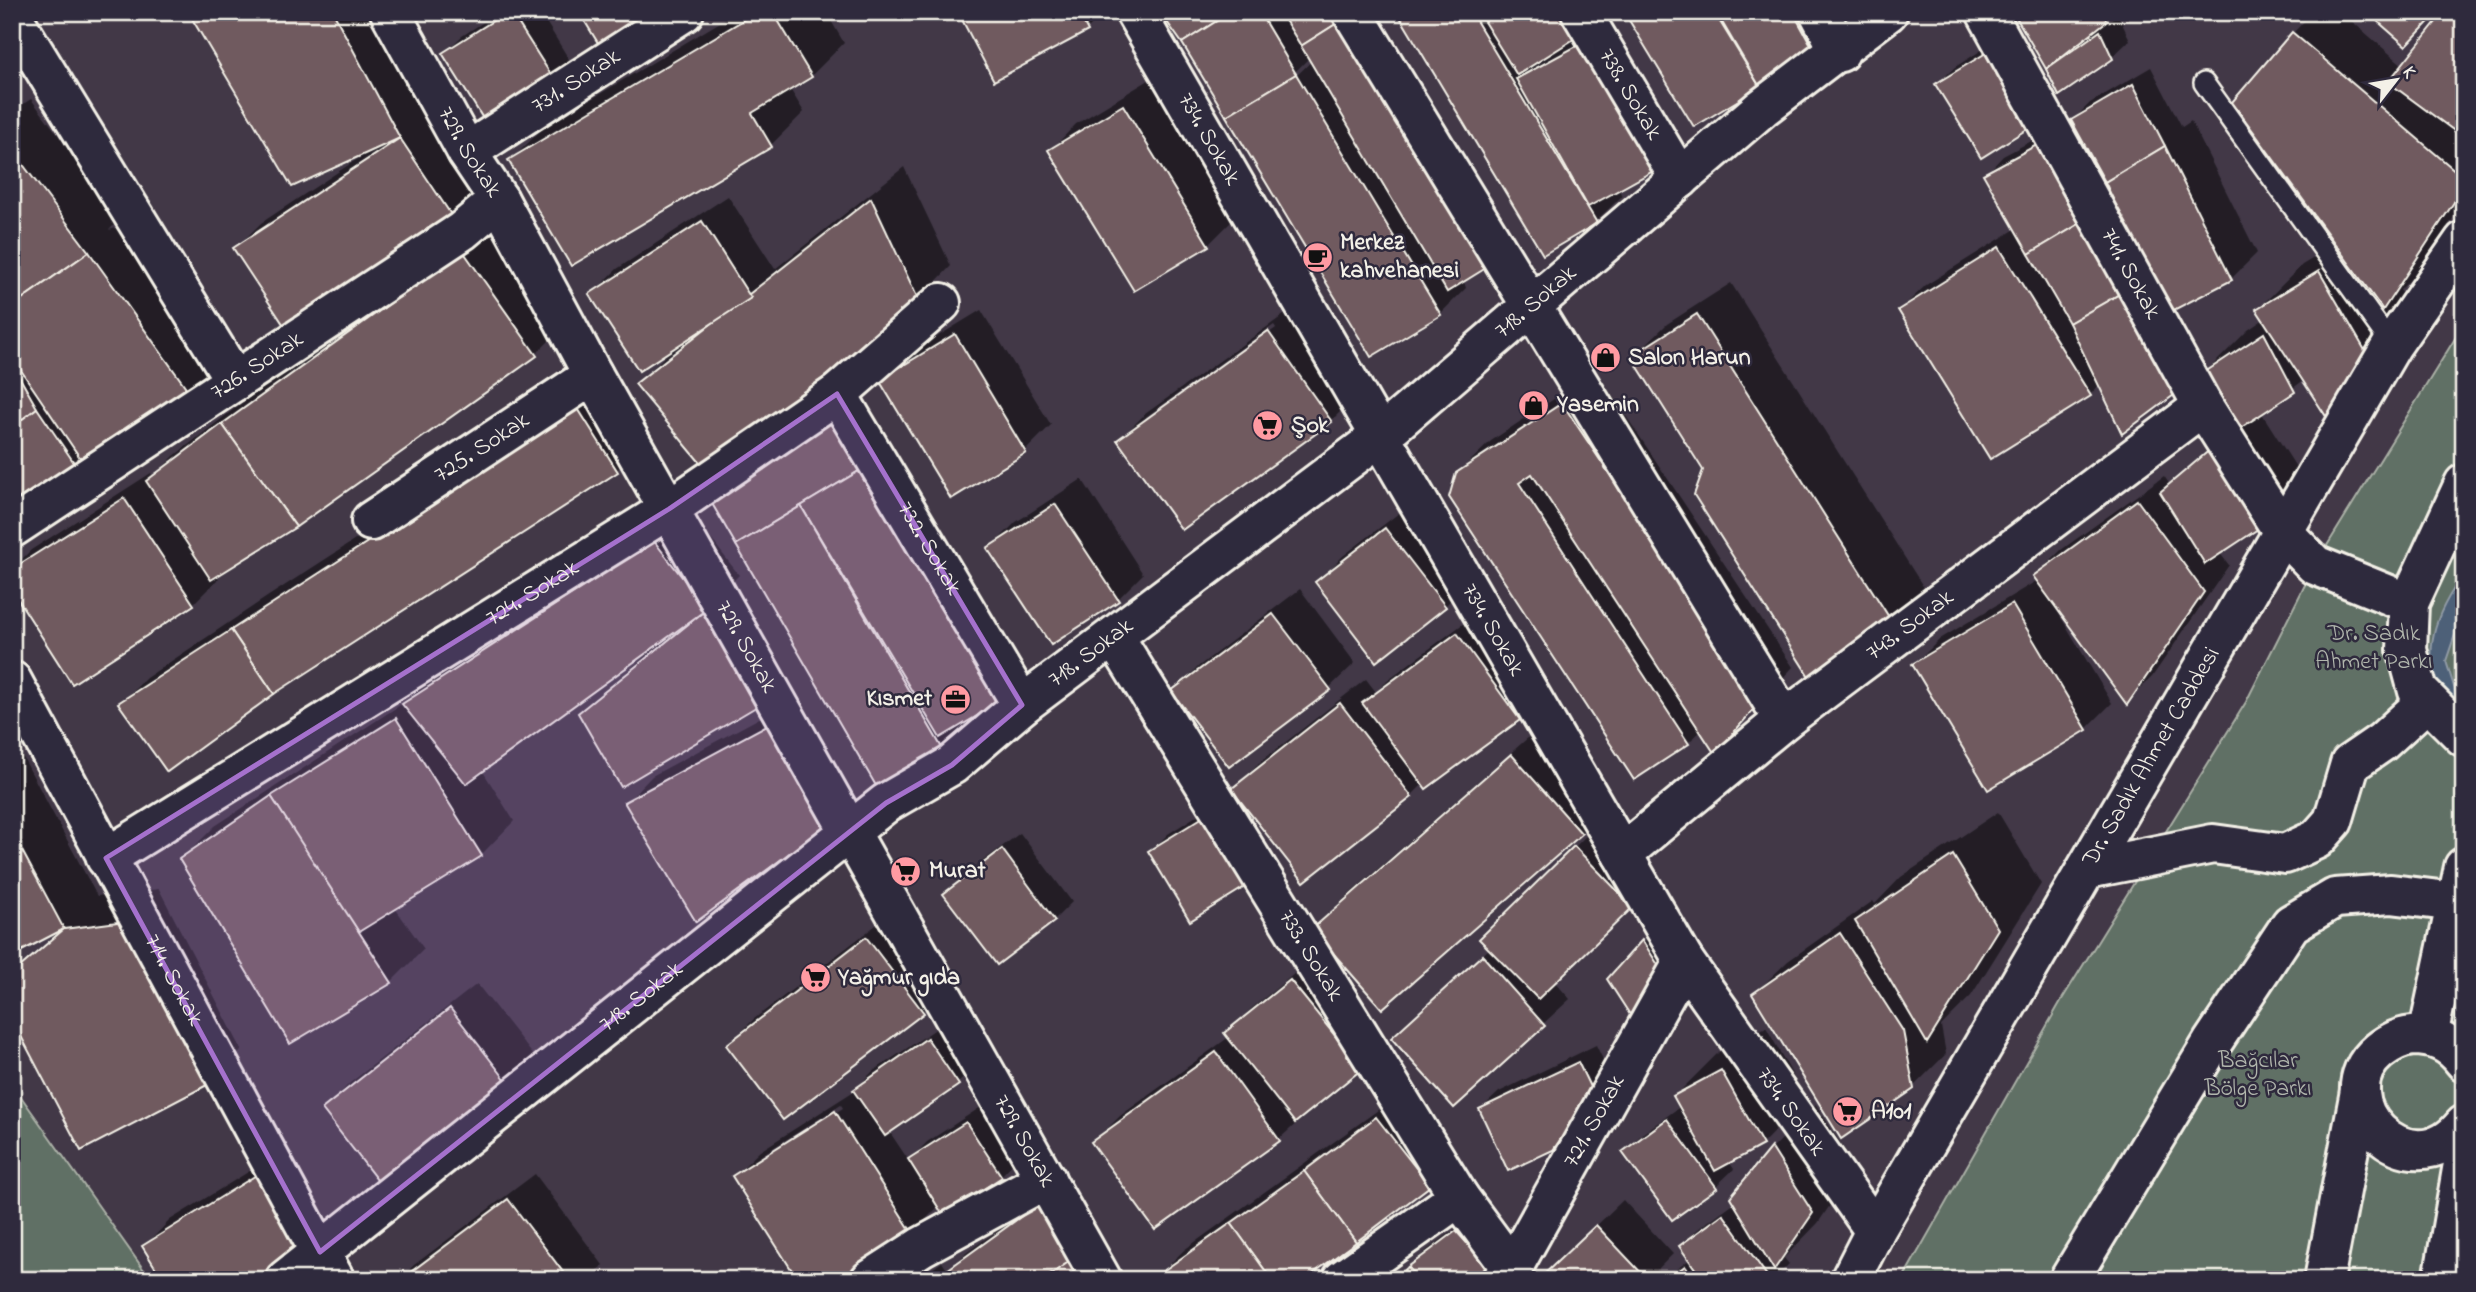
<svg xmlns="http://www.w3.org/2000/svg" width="2476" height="1292" viewBox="0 0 2476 1292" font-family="'Indie Flower',sans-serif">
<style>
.green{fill:#606f65;stroke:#aab0a6;stroke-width:2}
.water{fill:#4d6078;stroke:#909aa5;stroke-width:2}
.shadow{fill:#0007;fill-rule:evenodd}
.building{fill:#705a5e;stroke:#f4f1e8;stroke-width:2}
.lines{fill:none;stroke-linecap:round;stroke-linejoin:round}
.lane-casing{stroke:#f4f1e8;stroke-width:24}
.street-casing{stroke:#f4f1e8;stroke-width:44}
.secondary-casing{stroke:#f4f1e8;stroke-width:44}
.lane{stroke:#2f2a3d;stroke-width:19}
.street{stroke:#2f2a3d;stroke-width:38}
.secondary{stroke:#2f2a3d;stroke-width:38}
.marked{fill:#a571cd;fill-opacity:0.2;stroke:#a571cd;stroke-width:5;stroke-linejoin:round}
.labels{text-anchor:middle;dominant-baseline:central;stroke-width:5;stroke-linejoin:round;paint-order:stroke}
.street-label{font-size:24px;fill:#f4f1e8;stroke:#2f2a3d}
.poi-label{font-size:24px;font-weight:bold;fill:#f4f1e8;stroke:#2f2a3d;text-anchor:start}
.park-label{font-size:24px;fill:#b1b6ad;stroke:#2f2a3d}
</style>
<rect width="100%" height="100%" fill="#423847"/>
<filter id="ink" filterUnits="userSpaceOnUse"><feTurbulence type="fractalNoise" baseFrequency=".0143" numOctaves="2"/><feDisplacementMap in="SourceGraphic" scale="14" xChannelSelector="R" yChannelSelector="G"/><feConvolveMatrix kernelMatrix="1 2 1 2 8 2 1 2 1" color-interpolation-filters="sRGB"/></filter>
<g filter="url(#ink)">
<!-- green -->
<g class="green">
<path d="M2464,324V1280H1902L2061,1001L2246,702L2315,565Z"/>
<path d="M12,1084L151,1280H12Z"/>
</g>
<!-- water -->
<path class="water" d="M2464,574V608L2446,661L2460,706L2436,699C2425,647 2432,617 2464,574Z"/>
<!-- shadow -->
<g class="shadow">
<path d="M190,12H383L487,204L461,230L235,249L261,223L362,156Z"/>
<path d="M499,12H540L578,74L561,91L444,53L462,36Z"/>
<path d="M737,12H826L844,43L811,76L790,89L804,112L771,145L510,161L543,128Z"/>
<path d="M960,12H1105L1087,30L995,79Z"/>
<path d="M1162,12H1374L1466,288L1440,314L1183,42ZM1314,53L1317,56L1294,78V73Z"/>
<path d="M1399,12H1602L1585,31L1608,18L1678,144L1618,188L1622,196L1596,221L1543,253Z"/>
<path d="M1626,12H1833L1814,51L1695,125Z"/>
<path d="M2015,12H2114L2102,24L2118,15L2130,40L2112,57L2059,94Z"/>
<path d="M2313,12H2341L2404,66L2464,12V202L2415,275L2400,290L2414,313L2331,421L2304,380L2261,412L2305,481L2219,552L2229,565L2152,677L2127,702L2058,607L2056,609L2112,703L2086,729L1988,788L1914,665L1940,639L2038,580L2035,576L2061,550L2164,476L2170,485L2235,425L2204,374L2248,330L2264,319L2258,309L2302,265L2337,244L2293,33Z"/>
<path d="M2004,36L2049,108L1937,84L1955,67Z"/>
<path d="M2151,67L2182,127L2191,121L2257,253L2231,279L2174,308L2203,364L2177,390L2100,384L2090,395L1900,310L1926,285L2017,228L1986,174L2003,156L2062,125L2147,269L2107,182L2073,120L2090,103Z"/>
<path d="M1149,80L1234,219L1208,245L1051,150L1076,124Z"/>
<path d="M31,99L121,218L109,230L116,228L215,366L189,392L12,519V103L17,108Z"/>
<path d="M904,167L951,266L918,300L860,394L1027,674L1001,700L967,720L977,737L887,800L709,495L714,477L637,384L673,348L591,295L617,269L728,196L775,269Z"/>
<path d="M497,219L569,321L536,354L216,574L219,578L193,604L12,587V569L31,550L151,473L153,477L174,456L257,391Z"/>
<path d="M1731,283L1926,591L1893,624L1705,470L1633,357L1667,324Z"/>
<path d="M1295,307L1357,395L1331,421L1182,527L1119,440L1145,414ZM1274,325L1276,328L1146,421V417Z"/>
<path d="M981,310L1051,425L1025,451L951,496L881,381L907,355Z"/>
<path d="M1596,371L1793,667L1716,751L1702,730L1688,743L1457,474L1491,441Z"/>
<path d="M610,375L650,437L617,470L120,704L146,678L267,597Z"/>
<path d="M1082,479L1143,574L1117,600L990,548L1016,522Z"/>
<path d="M1412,503L1471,580L1445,606L1318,582L1343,556Z"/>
<path d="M688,509L739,575L732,582L786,677L760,703L580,713L645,656L643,653L482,770L514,821L481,855L395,908L424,949L391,982L181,860L215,826L408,700L437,671Z"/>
<path d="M1300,589L1355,663L1329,688L1174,691L1199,666Z"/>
<path d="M1483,609L1545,693L1519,719L1426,787L1424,783L1411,796L1233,789L1259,763L1366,679L1376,692L1390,678Z"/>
<path d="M793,700L851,798L627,802L652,776Z"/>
<path d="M1546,722L1614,800L1581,833L1314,929L1347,896Z"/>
<path d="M17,746L97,896L159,889L242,1050L208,1083L12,975L58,932L12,955V749Z"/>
<path d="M1226,797L1272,861L1151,851L1168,834Z"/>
<path d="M1998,812L2041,884L1971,996L1941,1026L1946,1054L1912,1088L1754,994L1788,961L1873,901L1875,904L1901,877Z"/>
<path d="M1601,821L1658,880L1554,981L1570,999L1454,1106L1393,1038L1490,948L1482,939Z"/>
<path d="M1020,833L1072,902L1054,920L998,963L945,894L963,876Z"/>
<path d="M893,912L949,986L923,1011L784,1118L728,1045L754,1019Z"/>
<path d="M1661,924L1681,955L1652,1001L1609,979Z"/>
<path d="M1316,956L1386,1042L1278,1140L1094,1142L1120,1116L1229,1037L1226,1034L1252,1008Z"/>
<path d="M477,984L534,1056L508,1082L324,1109L350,1083Z"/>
<path d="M946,1022L976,1066L958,1083L889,1131L909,1161L927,1142L984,1105L1018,1158L1001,1176L939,1206L912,1233L734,1176L760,1151L854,1091L872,1072ZM841,1105L843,1108L762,1159V1155Z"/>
<path d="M1766,1027L1806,1099L1762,1144L1729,1162L1734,1169L1716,1186L1673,1218L1624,1152L1642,1134L1681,1106L1675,1096L1719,1052Z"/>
<path d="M1596,1045L1610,1074L1571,1130L1552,1149L1481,1109L1499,1092Z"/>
<path d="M1403,1092L1429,1185L1158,1276L1184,1250Z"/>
<path d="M1816,1105L1856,1167L1818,1223L1784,1258L1789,1264L1773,1280H1663L1690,1259L1681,1246L1698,1229L1735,1202L1732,1198L1773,1148Z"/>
<path d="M284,1150L332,1225L145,1246L170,1220Z"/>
<path d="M535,1174L603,1265L588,1280H399L414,1265Z"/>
<path d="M1055,1189L1099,1280H917L942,1262L948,1271L966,1253Z"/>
<path d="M1623,1200L1673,1254L1647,1280H1540Z"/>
<path d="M1475,1214L1509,1254L1394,1280L1427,1250Z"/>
</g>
<!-- building -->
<g class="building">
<path d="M188,12H333L400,138L292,187Z"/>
<path d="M507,12H511L562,92L494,136L442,53Z"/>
<path d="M579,12H665L603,51Z"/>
<path d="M757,12H773L812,77L752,113L772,147L571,266L508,160Z"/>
<path d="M958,12H1078L1088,31L994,81Z"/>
<path d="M1160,12H1231L1182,43Z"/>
<path d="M1231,12H1259L1296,74L1226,116L1182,43Z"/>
<path d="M1280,12H1333L1339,22L1301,46Z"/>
<path d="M1397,12H1471L1597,223L1543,255Z"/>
<path d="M1478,12H1569L1582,34L1517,75Z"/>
<path d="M1624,12H1714L1760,87L1694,127Z"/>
<path d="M1716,12H1793L1815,52L1760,87Z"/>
<path d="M2013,12H2102L2107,21L2046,69Z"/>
<path d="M2367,12H2438L2406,46Z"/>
<path d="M2444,12H2464V138L2388,82Z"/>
<path d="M1339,22L1486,268L1447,292L1301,46Z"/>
<path d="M2100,31L2113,59L2059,96L2046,69Z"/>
<path d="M2292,32L2464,178V187L2383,310L2232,102Z"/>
<path d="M1582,43L1653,171L1588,207L1516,79Z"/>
<path d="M1986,53L2032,126L1981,158L1935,84Z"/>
<path d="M1296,74L1441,315L1371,357L1226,116Z"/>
<path d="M2133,84L2165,146L2105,182L2071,120Z"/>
<path d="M1123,105L1209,246L1134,291L1048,150Z"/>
<path d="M400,138L462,231L295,342L233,248Z"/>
<path d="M2044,141L2086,220L2029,254L1983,174Z"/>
<path d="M2165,146L2232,280L2166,314L2105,182Z"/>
<path d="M12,150L89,252L12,306Z"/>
<path d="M871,198L919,301L712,477L635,384Z"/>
<path d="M2086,220L2125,291L2069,323L2029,254Z"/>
<path d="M702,221L751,298L639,371L589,294Z"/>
<path d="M1999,247L2091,396L1990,459L1898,310Z"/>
<path d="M463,251L537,356L296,527L222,424Z"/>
<path d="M89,252L190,393L85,465L12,357V306Z"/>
<path d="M2319,271L2370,359L2331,424L2256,309Z"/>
<path d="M2125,291L2178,392L2122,434L2069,323Z"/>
<path d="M1697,314L1894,625L1810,678L1694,495L1703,470L1631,356Z"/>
<path d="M1268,331L1332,422L1182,530L1117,440Z"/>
<path d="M2264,333L2295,392L2236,431L2202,374Z"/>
<path d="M955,334L1026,453L951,499L879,380Z"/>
<path d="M12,364L37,408L12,427Z"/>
<path d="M1562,403L1761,701L1715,754L1532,474L1519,483L1689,744L1634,780L1449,497L1456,473Z"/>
<path d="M577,407L618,472L274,694L231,630Z"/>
<path d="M37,408L77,467L12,521V427Z"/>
<path d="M833,419L864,468L736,545L707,495Z"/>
<path d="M222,424L296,527L211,580L146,481Z"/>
<path d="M2212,448L2261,527L2205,564L2160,492Z"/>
<path d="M864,468L1002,701L940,738L801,506Z"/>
<path d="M124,498L194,605L72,684L12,590V569Z"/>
<path d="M2137,500L2204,592L2127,705L2033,576Z"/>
<path d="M1055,504L1119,601L1051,645L987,548Z"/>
<path d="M801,506L952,765L886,803L736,545Z"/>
<path d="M1385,528L1446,607L1376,662L1315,582Z"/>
<path d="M654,541L707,609L466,784L402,704Z"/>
<path d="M2012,604L2087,730L1988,790L1912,664Z"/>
<path d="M707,609L761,704L621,787L578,713Z"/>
<path d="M1273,614L1331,690L1229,767L1171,691Z"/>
<path d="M231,630L274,694L167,772L118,703Z"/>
<path d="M1457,633L1520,720L1426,789L1362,703Z"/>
<path d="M1340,703L1412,797L1304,882L1231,789Z"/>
<path d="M396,718L482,856L357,933L271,796Z"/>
<path d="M767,725L827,826L696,922L624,802Z"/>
<path d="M1511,754L1582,834L1382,1009L1312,929Z"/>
<path d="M271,796L392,983L290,1044L179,859Z"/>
<path d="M1208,814L1256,880L1190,921L1148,851Z"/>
<path d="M12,832L64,929L12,956Z"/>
<path d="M1574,846L1633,907L1538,999L1479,939Z"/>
<path d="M1002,849L1055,921L997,965L943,894Z"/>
<path d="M1953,855L1998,929L1927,1043L1855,921Z"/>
<path d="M125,921L209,1084L81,1151L12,1019V974L64,929Z"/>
<path d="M1840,933L1903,1031L1914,1089L1841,1139L1752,994Z"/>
<path d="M866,937L924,1013L783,1120L726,1045Z"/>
<path d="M1642,940L1664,974L1634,1021L1607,979Z"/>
<path d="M1482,955L1545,1026L1454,1108L1391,1038Z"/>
<path d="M1290,980L1362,1069L1295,1123L1224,1033Z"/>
<path d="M450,1008L509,1084L381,1185L322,1109Z"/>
<path d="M927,1038L959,1085L885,1136L853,1090Z"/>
<path d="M1216,1052L1280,1141L1155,1230L1091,1142Z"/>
<path d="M1578,1062L1593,1093L1553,1150L1508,1171L1479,1109Z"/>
<path d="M1721,1070L1763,1145L1715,1171L1673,1096Z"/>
<path d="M835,1111L913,1234L842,1280H798L732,1176Z"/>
<path d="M1376,1117L1430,1186L1356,1242L1304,1171Z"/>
<path d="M1667,1119L1717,1188L1672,1220L1622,1152Z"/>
<path d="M966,1122L1002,1177L943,1215L908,1159Z"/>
<path d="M1771,1147L1813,1213L1774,1270L1730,1197Z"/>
<path d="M1304,1171L1356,1242L1304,1280H1272L1231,1223Z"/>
<path d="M258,1174L307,1252L263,1280H163L142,1246Z"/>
<path d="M508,1199L569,1280H400Z"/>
<path d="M1037,1205L1070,1261L1043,1280H952L947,1270Z"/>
<path d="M1723,1214L1770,1280H1703L1679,1246Z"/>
<path d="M1231,1223L1272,1280H1158L1156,1276Z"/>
<path d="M1596,1225L1648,1280H1538Z"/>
<path d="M1456,1231L1493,1272L1486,1280H1419L1408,1267Z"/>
<path d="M1070,1261L1076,1280H1043Z"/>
<path d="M1685,1266L1695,1280H1666Z"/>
<path d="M1408,1267L1419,1280H1394Z"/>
</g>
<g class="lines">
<defs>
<path id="lane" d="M2204,83L2392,345"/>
<g id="street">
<path id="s1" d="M390,12L467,152L499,200L593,375L1102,1280"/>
<path id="s2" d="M1135,12L1684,961L1875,1231"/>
<path d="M1352,12L1784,720"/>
<path id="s3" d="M1581,12L1680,179"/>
<path d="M1819,12L1840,52"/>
<path id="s4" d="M1986,12L2203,406L2283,532L2315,565L2409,603"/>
<path d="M12,16L235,381"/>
<path id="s5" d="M467,152L684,12"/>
<path id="s6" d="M837,394L1022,705"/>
<path d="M2464,484L2409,603L2407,650L2418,691L2464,737"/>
<path id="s7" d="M371,521L593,375"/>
<path id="s8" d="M12,528L462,231L499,200"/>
<path id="s9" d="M1115,638L1459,1197L1512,1269"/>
<path id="s10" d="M12,681L335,1280"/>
<path id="s11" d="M1622,854L1784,720L2203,406"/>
<path id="s12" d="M106,858L669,509L837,394L941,303"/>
<path d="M2087,869L2213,844L2285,854L2317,839L2333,821L2350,764L2382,742L2427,701"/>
<path d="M2428,1036L2464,867"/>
<path d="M2464,1061C2451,1043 2434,1036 2413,1036C2400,1037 2389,1043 2379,1051C2321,1099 2408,1194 2464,1125"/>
<path d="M870,1280L921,1247L1046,1179"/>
<path d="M1342,1280L1459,1197"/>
<path id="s13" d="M1502,1280L1512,1269L1684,961"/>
<path d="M2069,1280L2212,1043L2291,924L2335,898L2391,894L2464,903"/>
<path d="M2324,1280L2360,1091"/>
<path d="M2443,1280L2464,1158"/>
</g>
<g id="secondary">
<path id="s14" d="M285,1280L886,803L952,765L1022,705L1379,437L1762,108L1888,12"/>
<path id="s15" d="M1850,1280L1875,1231L2392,345L2464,241"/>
</g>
</defs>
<!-- lane casing -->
<use href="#lane" class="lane-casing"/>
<!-- street casing -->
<use href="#street" class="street-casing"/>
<!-- secondary casing -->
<use href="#secondary" class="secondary-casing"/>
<!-- lane -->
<use href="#lane" class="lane"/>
<!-- street -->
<use href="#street" class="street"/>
<!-- secondary -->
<use href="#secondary" class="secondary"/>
</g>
</g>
<!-- marked area -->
<path class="marked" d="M837,394L1022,705L952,765L886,803L320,1252L106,858L669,509Z"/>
<!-- icons -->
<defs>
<symbol id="cafe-disc" viewBox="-11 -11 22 22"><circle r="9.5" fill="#ff9aa2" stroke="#2f2a3d"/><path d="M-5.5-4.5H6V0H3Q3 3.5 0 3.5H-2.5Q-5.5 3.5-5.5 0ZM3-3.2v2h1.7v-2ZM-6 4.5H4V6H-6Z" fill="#111"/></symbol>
<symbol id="shop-disc" viewBox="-11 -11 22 22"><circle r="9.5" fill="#ff9aa2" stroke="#2f2a3d"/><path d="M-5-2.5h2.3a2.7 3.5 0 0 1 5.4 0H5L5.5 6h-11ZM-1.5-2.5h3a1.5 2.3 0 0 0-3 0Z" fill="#111"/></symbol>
<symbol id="supermarket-disc" viewBox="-11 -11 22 22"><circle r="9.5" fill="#ff9aa2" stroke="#2f2a3d"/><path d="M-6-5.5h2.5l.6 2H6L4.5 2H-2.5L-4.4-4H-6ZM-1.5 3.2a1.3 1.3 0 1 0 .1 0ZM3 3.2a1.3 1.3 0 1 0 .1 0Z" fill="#111"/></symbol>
<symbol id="office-disc" viewBox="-11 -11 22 22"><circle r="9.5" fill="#ff9aa2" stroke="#2f2a3d"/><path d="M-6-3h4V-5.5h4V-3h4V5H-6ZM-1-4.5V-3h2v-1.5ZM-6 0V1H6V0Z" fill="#111"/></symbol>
</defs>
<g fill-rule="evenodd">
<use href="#cafe-disc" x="1300" y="240" width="35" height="35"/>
<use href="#shop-disc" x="1588" y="340" width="35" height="35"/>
<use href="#shop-disc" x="1516" y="388" width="35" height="35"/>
<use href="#supermarket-disc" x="1250" y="408" width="35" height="35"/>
<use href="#office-disc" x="938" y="682" width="35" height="35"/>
<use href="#supermarket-disc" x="888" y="854" width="35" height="35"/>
<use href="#supermarket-disc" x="798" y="960" width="35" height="35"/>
<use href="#supermarket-disc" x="1830" y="1094" width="35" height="35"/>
</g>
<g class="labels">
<!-- street labels -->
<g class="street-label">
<text stroke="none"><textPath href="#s5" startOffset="130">731. Sokak</textPath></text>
<text stroke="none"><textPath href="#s3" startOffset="96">738. Sokak</textPath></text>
<text stroke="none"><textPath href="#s2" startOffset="147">734. Sokak</textPath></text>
<text stroke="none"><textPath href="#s1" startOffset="161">729. Sokak</textPath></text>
<text stroke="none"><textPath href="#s4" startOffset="299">741. Sokak</textPath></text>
<text stroke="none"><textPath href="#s14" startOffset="1589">718. Sokak</textPath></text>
<text stroke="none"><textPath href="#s8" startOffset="294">726. Sokak</textPath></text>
<text stroke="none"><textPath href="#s7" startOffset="133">725. Sokak</textPath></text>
<text stroke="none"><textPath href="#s6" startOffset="180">732. Sokak</textPath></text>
<text stroke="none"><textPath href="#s12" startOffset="502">724. Sokak</textPath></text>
<text stroke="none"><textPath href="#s11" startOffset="368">743. Sokak</textPath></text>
<text stroke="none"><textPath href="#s2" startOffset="714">734. Sokak</textPath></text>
<text stroke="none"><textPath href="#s1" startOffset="728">729. Sokak</textPath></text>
<text stroke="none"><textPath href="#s14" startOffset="1022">718. Sokak</textPath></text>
<text stroke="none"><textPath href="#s15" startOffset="604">Dr. Sadık Ahmet Caddesi</textPath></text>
<text stroke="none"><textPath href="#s9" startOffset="373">733. Sokak</textPath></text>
<text stroke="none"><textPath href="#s10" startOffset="340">714. Sokak</textPath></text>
<text stroke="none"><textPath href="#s14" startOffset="455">718. Sokak</textPath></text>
<text stroke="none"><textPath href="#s2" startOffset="1281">734. Sokak</textPath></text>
<text stroke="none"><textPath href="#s13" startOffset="184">721. Sokak</textPath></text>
<text stroke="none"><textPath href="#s1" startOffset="1295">729. Sokak</textPath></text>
</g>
<!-- poi labels -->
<g class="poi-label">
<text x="1340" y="243">Merkez<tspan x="1340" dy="28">kahvehanesi</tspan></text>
<text x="1628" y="358">Salon Harun</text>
<text x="1557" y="405">Yasemin</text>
<text x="1291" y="426">Şok</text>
<text x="932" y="699" text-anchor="end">Kısmet</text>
<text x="929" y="871">Murat</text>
<text x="838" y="978">Yağmur gıda</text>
<text x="1871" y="1112">A101</text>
</g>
<!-- park labels -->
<g class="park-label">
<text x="2374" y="634">Dr. Sadık<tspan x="2374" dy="28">Ahmet Parkı</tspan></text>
<text x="2258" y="1061">Bağcılar<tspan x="2258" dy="28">Bölge Parkı</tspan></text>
</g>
</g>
<!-- margin -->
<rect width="2476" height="1292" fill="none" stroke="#2f2a3d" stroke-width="42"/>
<rect x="21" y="21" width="2434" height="1250" fill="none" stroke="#f4f1e8" stroke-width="2.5" filter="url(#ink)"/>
<!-- north arrow -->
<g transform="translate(2396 80) rotate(59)" stroke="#2f2a3d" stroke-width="5" paint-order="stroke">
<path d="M0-5L12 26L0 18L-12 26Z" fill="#f4f1e8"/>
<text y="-10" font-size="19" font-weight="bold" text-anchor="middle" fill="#f4f1e8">K</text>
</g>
</svg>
